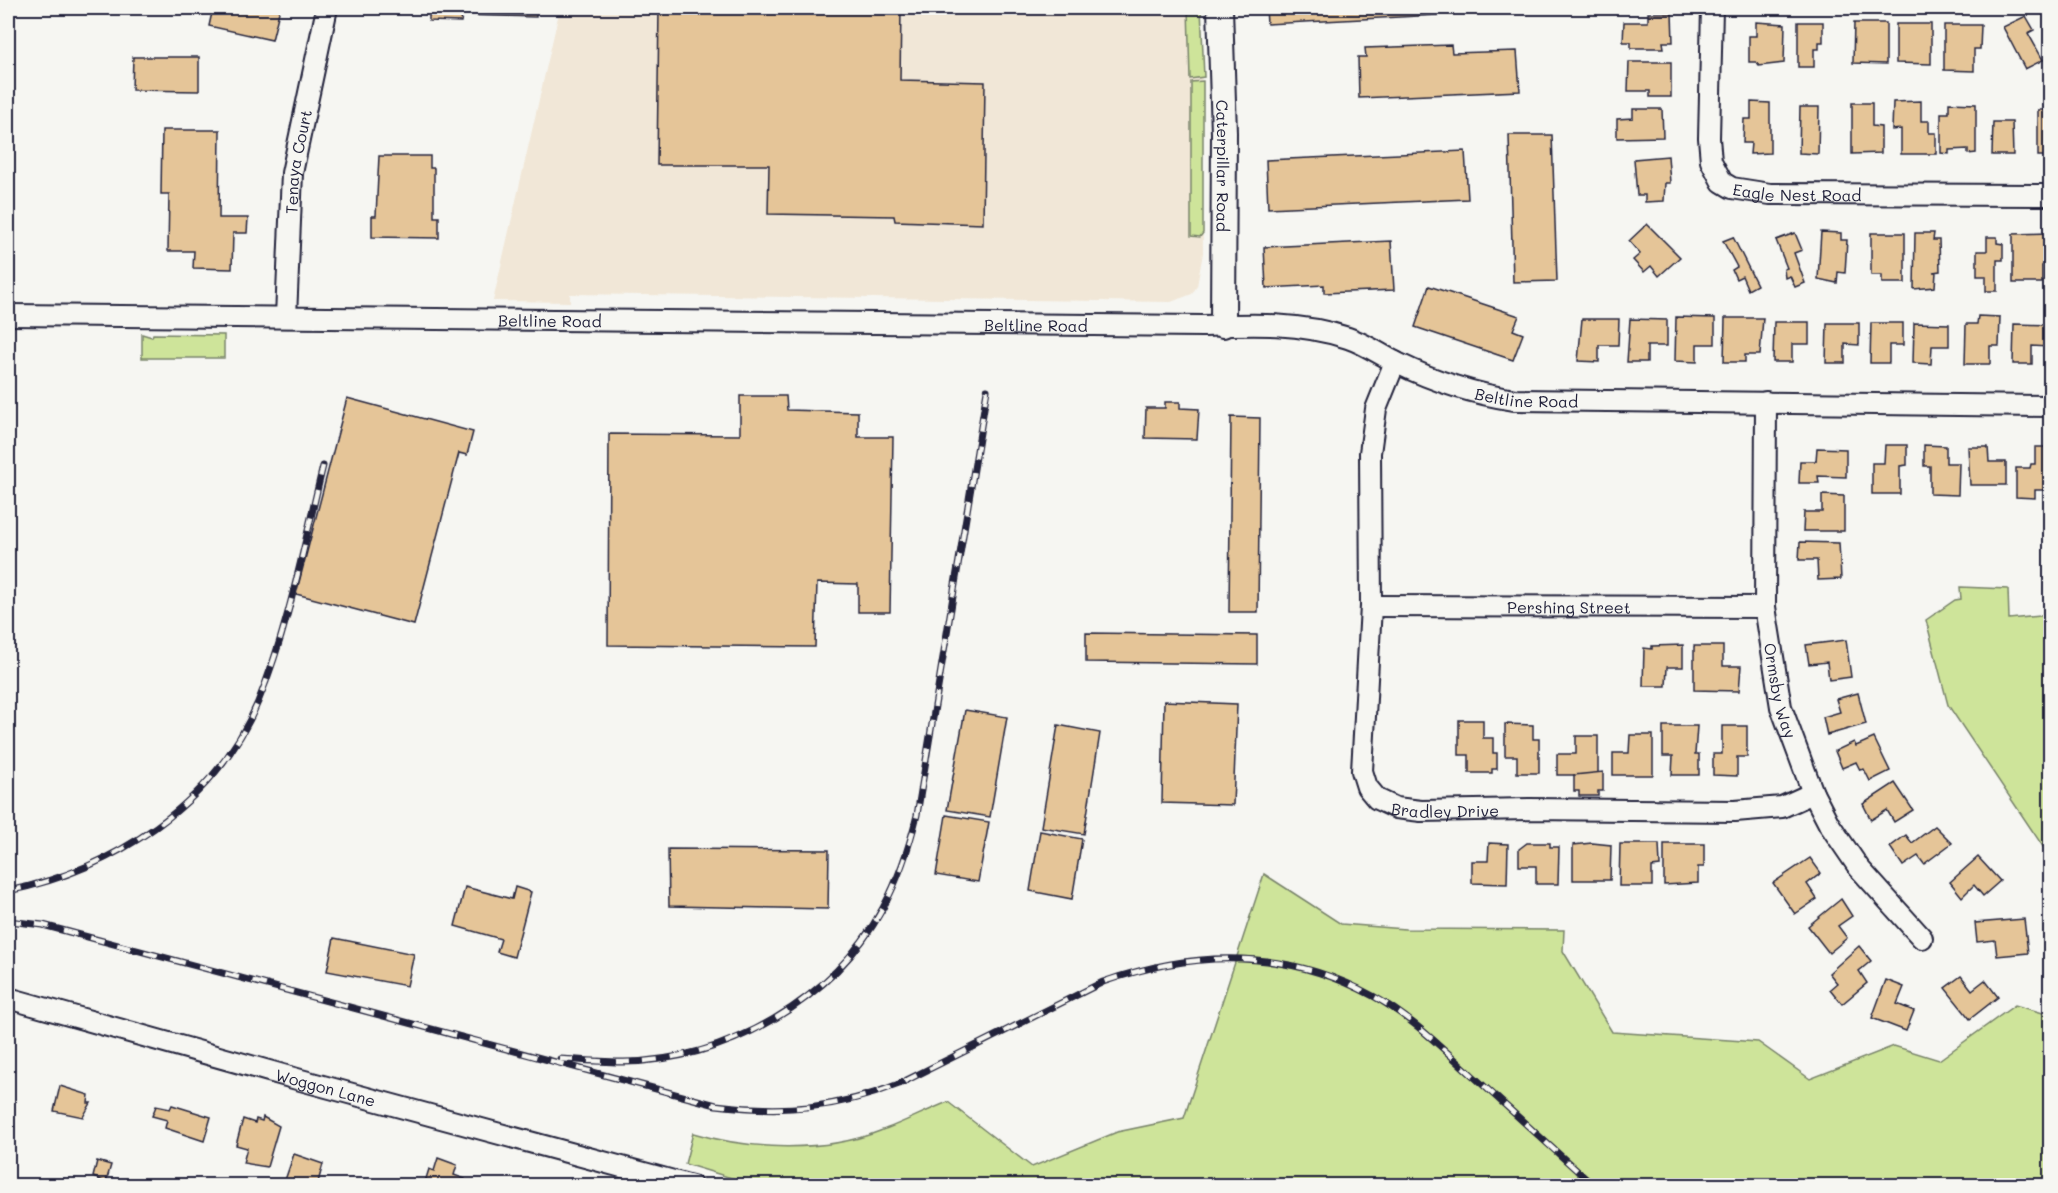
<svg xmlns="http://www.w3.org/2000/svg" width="2058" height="1193" viewBox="0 0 2058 1193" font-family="Mali,sans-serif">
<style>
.built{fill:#f1e7d7}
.green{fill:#cee49a;stroke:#78836a;stroke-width:1.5}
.building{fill:#e5c598;stroke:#22223b;stroke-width:1.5}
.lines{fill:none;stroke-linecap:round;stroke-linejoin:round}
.minor-casing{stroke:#22223b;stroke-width:24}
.tertiary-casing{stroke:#22223b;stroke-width:28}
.minor{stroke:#f6f6f2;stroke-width:20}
.tertiary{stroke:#f6f6f2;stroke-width:24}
.rail-casing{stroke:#22223b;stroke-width:7}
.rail{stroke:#f6f6f2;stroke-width:4.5;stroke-dasharray:14;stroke-linecap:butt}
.labels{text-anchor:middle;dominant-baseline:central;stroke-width:5;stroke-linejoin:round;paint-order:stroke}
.street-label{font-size:16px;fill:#22223b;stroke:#f6f6f2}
</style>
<rect width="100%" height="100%" fill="#f6f6f2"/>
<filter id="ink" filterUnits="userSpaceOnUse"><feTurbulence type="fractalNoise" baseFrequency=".0167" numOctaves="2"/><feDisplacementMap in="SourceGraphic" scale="12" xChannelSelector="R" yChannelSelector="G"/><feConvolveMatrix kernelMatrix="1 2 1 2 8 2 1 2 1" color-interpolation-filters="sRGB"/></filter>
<g filter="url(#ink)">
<!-- built -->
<path class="built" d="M560,8H1201L1203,253L1197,286L1192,294L1171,302L570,294V302L493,301Z"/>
<!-- green -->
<g class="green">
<path d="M1188,8H1201L1204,77L1190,79Z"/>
<path d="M1203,81V233L1200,237L1191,236V82Z"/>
<path d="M142,334L152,337L153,334L224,335V358H142Z"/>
<path d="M1960,587L2008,589L2009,619L2050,615V857L1948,705L1926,620L1955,600L1961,599Z"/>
<path d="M1264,874L1341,924L1405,929L1564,930L1563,951L1612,1032L1758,1042L1810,1079L1894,1046L1939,1060L2015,1005L2050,1015V1185L758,1186L685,1164L693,1133C750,1150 824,1153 880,1131C903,1123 925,1111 948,1102L1032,1167L1117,1132L1184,1118Z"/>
</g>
<!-- building -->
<g class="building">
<path d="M213,8H280L272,40L209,26Z"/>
<path d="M429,8H536V17L462,15L461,22L429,21Z"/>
<path d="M659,8H901L900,80L985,82L983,224L895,221L894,216L768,214L769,165H657Z"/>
<path d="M1266,8H1513V11L1267,24Z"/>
<path d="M1648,13H1672L1673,42H1663L1664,48H1631V42H1623L1624,22H1648Z"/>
<path d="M2026,16L2034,30L2028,33L2043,60L2025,69L2003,27Z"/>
<path d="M1756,22L1785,24L1784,63L1759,66L1756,62H1749V36H1756Z"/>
<path d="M1798,22H1823V42H1819V49H1814V67H1798Z"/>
<path d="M1854,23H1886V64L1853,63Z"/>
<path d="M1896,24H1931V64L1896,63Z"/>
<path d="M1944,25H1981L1980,49H1974V71L1944,70Z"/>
<path d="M1451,45L1452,53L1517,51L1520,91L1359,98L1358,57H1366L1365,48Z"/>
<path d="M133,57H199V91L132,90Z"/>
<path d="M1629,62H1671V97H1650V91H1628Z"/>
<path d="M1921,101V121H1929V133H1936V154H1901V129L1892,130L1893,102Z"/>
<path d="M1751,102L1770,103V153L1750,154L1751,143H1743L1744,119H1751Z"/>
<path d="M1852,103H1872V126L1881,127V153L1852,154Z"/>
<path d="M1949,103L1976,104V153L1968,154V149L1949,150V154L1941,153V113H1949Z"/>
<path d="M1800,107H1819L1818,154L1799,153Z"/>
<path d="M1633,109H1662L1663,137L1617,138V119L1633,118Z"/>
<rect x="2038" y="110" width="12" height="46"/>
<path d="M1993,122H2012L2013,155H1992Z"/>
<path d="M162,130H220L219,218H248L247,233H233L232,269L193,268L194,251H168L169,194H161Z"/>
<path d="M1509,135H1552L1557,281L1513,282Z"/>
<path d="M1465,151L1468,199L1268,208L1266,160Z"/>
<path d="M379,156H430V168H434V217H439V238L372,237V216H376Z"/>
<path d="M1668,156L1670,183H1665L1664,201L1645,202V195H1637L1634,159Z"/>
<path d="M1647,224L1680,257L1659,276L1651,266L1644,272L1633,260L1640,254L1629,241Z"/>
<path d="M1821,232L1841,233V240H1847L1845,273L1838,272L1837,283L1818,279Z"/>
<path d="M1795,233L1802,250L1794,253L1805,283L1795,287L1790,276L1785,278L1784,269L1787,268L1776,240Z"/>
<path d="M1871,233H1905V283H1882V275H1871Z"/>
<path d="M1915,233H1934L1933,240H1939L1940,271L1933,272H1936L1935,287L1914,289Z"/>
<path d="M2048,233V266H2042V283H2013V234Z"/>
<path d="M1733,237L1757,285L1748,290L1742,276L1736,279L1732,270L1737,267L1723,241Z"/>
<path d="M1987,237H1997V243L2003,244V260H1997V291H1986V276H1977V251H1987Z"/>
<path d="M1391,241L1394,290L1324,293V285L1266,288L1264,247Z"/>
<path d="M1429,286L1519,316L1513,330L1523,334L1513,360L1415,327Z"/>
<path d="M1978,316L2000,317L1999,346H1990V364H1965L1966,324H1977Z"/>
<path d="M1676,317L1715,318V344H1697V362L1675,361Z"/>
<path d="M1725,318H1763L1760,355H1745V362H1724Z"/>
<path d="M1582,319H1619L1618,345H1599V362L1578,361Z"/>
<path d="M1630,319L1667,320V346H1647V362H1627Z"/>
<path d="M1774,322H1809V344H1792V362H1773Z"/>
<path d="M1827,323H1859V345L1845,344V363H1826Z"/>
<path d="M1871,323H1903V345H1889V363H1870Z"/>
<path d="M1914,323L1949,324V346H1932L1931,364L1913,363Z"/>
<path d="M2014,324L2049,325V347L2032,346V364H2013Z"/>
<path d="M740,396H786L787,410L858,412V437H893L890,612H858V584L817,583L815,647L608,645L609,434L740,435Z"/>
<path d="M347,398L473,432L467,455L459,453L414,625L296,594Z"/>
<path d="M1165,402H1180V408L1199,409L1197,439L1145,438L1146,408H1165Z"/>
<path d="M1231,417L1260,418L1258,612H1229Z"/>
<path d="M1885,445H1907V465L1900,466V494H1872V463H1884Z"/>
<path d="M1924,445L1946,446V463H1959L1958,495L1930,494V466H1924Z"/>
<path d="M1968,447H1988L1989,462H2006V485H1970Z"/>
<path d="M2035,447H2050V490H2035V498L2016,497V468H2030L2031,464H2035Z"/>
<path d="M1817,448L1846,449V477L1818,476L1819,483H1799L1800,461H1816Z"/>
<path d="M1822,495L1844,496V531H1803L1804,512H1822Z"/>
<path d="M1800,542L1839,543L1841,579L1818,580L1817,560H1799Z"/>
<path d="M1086,633L1257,635V664L1086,662Z"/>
<path d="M1846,640L1851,677L1829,680L1827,662L1809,664L1806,645Z"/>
<path d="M1683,645V667H1667L1666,686H1643L1644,648L1652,649V646Z"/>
<path d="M1694,646H1723V666H1741L1739,691L1694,690Z"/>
<path d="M1858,693L1866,724L1827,735L1823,717L1840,712L1836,699Z"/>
<path d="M1164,701L1237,704L1233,805L1162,803Z"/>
<path d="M965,710L1007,717L990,817L947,810Z"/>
<path d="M1459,720H1483V738H1493V753H1497V769H1492V773H1469V755H1459Z"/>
<path d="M1505,724L1533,725V739H1539V773H1517V756H1505Z"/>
<path d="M1058,725L1100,733L1084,834L1041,827Z"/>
<path d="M1663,726H1697L1695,754H1699V775H1672L1673,756H1663Z"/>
<path d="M1722,726H1747V757H1737V776L1713,775V754H1722Z"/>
<path d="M1630,735H1653V775H1613V753H1629Z"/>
<path d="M1576,736H1598V775H1557V754H1576Z"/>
<path d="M1874,738L1890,771L1870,781L1864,769L1860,770L1856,762L1842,768L1835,751L1854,742L1856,746Z"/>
<path d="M1603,772V791H1598V796H1579V791H1574V775Z"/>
<path d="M1895,783L1913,810L1894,822L1887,810L1871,820L1863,804Z"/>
<path d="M946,815L989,822L978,882L936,875Z"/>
<path d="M1935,826L1952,843L1924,864L1918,856L1903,866L1890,847L1906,835L1912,843Z"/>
<path d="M1040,831L1082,839L1072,899L1030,891Z"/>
<path d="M1489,843L1508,844L1507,884L1472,883V861H1488Z"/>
<path d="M1527,843H1550V847H1559L1558,884H1536V866H1519V849Z"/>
<path d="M1592,843L1611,845L1610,880H1573V845Z"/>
<path d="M1620,844H1659L1660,866L1652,867V886H1619Z"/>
<path d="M1664,844H1704V867H1698V883L1664,885Z"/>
<path d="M668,849L829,850L828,909L669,906Z"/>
<path d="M1978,857L2000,881L1983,896L1974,885L1962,897L1950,882Z"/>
<path d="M1810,858L1821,873L1807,884L1817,899L1795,914L1773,883Z"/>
<path d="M465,887L512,899L515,887L531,892L514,957L497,952L501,939L455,926Z"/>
<path d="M1841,899L1852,916L1838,926L1847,938L1829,953L1808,926Z"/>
<path d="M2024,919L2028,953L1997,956L1995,940L1977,942L1975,923Z"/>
<path d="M334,938L414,954L407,986L327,971Z"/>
<path d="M1859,946L1871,961L1859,971L1867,983L1842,1004L1830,989L1837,983L1829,973Z"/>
<path d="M1961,976L1972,990L1985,980L1998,997L1970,1019L1945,988Z"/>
<path d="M1886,980L1904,987L1897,1004L1914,1011L1906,1031L1872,1018Z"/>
<path d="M60,1086L89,1095L88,1103H91L83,1117L54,1111Z"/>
<path d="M172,1105L211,1117L204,1141L165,1128L167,1120L152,1116L156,1106L170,1109Z"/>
<path d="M263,1117L279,1126L267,1167L243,1163L247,1148L236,1145L243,1119L255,1123L256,1119L262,1121Z"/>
<path d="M294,1154L323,1164L317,1186H283Z"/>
<path d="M438,1158L457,1165L454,1175L465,1179L463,1186H429L425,1182L429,1169L434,1171Z"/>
<path d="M97,1161L111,1165L106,1182L93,1177Z"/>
</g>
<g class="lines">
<defs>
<g id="minor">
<path id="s1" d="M1712,8L1709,138L1711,161L1722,182L1732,188L1770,194L2050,195"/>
<path id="s2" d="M8,315L1203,326C1253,324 1299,322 1348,338C1366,344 1381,355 1397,363C1436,382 1473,394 1515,400L2050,406"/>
<path id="s3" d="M286,317L292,173L327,8"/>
<path id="s4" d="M1395,362L1376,409L1370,453L1371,606L1362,771L1367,787L1377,799L1396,808L1421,811L1529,809L1735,811L1782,807L1813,793"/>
<path id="s5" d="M1766,402L1765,607L1781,707L1813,793L1829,824L1859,868L1922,938"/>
<path id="s6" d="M1371,606L1765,607"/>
<path id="s7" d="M8,998L297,1079L692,1186"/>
</g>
<g id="tertiary">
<path id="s8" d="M1220,8L1224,133L1223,325"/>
</g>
</defs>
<!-- minor casing -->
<use href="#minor" class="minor-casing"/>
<!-- tertiary casing -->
<use href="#tertiary" class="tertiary-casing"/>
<!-- minor -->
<use href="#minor" class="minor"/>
<!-- tertiary -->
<use href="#tertiary" class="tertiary"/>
<defs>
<g id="rail">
<path d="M8,891C113,870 215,804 258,702C289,627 304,544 323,466"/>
<path d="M8,921L43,925L716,1105C783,1113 836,1109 899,1084L1103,982C1194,950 1286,948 1373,996C1410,1016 1441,1047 1472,1075C1513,1112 1553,1149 1594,1186"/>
<path d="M560,1059C581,1060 603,1062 624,1062C728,1060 833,1001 883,908C899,878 909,848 917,815L987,390"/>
</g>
</defs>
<!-- rail casing -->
<use href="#rail" class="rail-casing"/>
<!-- rail -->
<use href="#rail" class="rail"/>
</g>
</g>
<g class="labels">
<!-- street labels -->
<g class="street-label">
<text stroke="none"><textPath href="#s3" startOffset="156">Tenaya Court</textPath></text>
<text stroke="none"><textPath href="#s8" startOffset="158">Caterpillar Road</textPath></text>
<text stroke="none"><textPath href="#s1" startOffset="254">Eagle Nest Road</textPath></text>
<text stroke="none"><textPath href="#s2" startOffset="542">Beltline Road</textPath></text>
<text stroke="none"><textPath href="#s2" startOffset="1028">Beltline Road</textPath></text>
<text stroke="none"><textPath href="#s2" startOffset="1532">Beltline Road</textPath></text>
<text stroke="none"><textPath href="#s6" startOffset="198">Pershing Street</textPath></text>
<text stroke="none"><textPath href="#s5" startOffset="290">Ormsby Way</textPath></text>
<text stroke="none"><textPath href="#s4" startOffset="516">Bradley Drive</textPath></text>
<text stroke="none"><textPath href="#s7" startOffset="330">Woggon Lane</textPath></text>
</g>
</g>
<!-- margin -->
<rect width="2058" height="1193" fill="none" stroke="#f6f6f2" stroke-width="30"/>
<rect x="15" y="15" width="2028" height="1163" fill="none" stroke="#22223b" stroke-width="2" filter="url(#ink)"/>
</svg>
